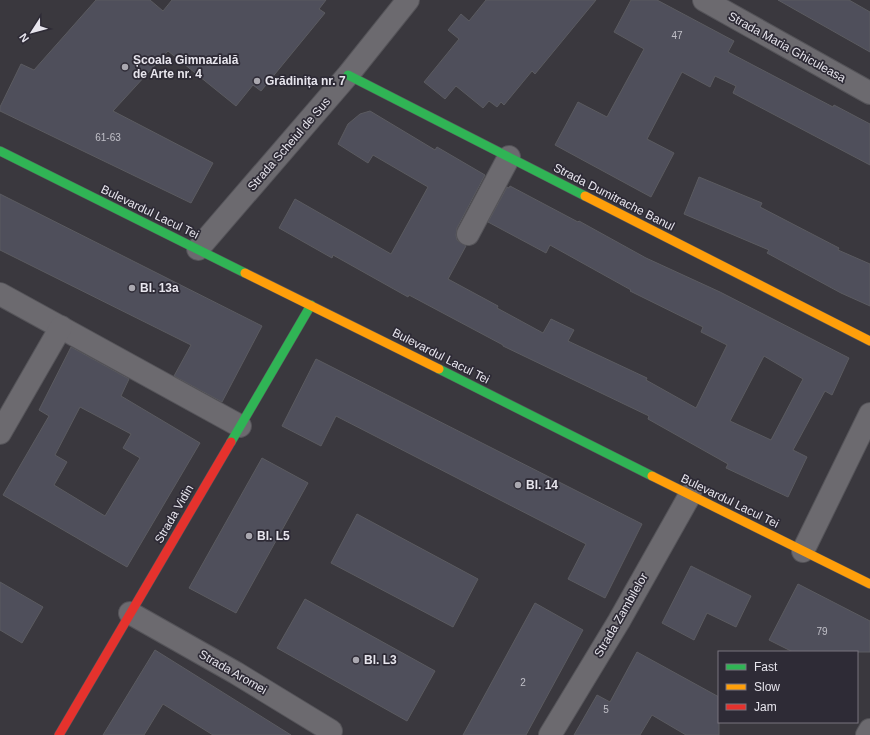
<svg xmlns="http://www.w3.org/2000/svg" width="870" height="735" viewBox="0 0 870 735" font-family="Arial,sans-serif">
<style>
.building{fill:#4f4f5b;stroke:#5b5b60;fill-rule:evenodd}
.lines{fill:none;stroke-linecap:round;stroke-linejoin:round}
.street-casing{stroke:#555459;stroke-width:24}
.fast-casing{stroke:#555459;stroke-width:10}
.slow-casing{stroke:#555459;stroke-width:10}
.jam-casing{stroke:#555459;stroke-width:10}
.street{stroke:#6c6a6f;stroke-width:22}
.fast{stroke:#30b455;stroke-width:9}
.slow{stroke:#ff9f0a;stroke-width:9}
.jam{stroke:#e5322d;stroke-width:9}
.poi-dot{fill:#aaa8b0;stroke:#2e2b36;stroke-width:1.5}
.labels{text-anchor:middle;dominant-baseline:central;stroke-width:3.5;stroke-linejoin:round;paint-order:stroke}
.number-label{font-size:10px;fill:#c1c0c8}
.street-label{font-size:12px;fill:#e7e5ed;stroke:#2e2b36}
.poi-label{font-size:12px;font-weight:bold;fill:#e7e5ed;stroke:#2e2b36;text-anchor:start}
</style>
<rect width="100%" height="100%" fill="#3a383e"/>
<!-- building -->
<g class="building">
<path d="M96,0H150L163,11L172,0H326L319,9L325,13L261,91L253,85L236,106L168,51L113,111L213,163L191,203L0,111V107L21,64L34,70Z"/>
<path d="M486,0H596L535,74L532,71L504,105L501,102L497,107L489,101L483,108L456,86L445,99L424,82L459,39L448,30L461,14L469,21Z"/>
<path d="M631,0H657L734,41L728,52L833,107L834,105L870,124V165L733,93L736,86L715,76L710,87L682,72L647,139L674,153L651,197L555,145L578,102L607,117L644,49L614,32Z"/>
<path d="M778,0H849L870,12V52Z"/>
<path d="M370,111L435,150L437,147L485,175L457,228L456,235L457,240L466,246L448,279L498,306L497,308L543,333L551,319L574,330L568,341L647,378L646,380L696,408L727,345L701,332L703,327L630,291L631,290L550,245L546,253L488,222L507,187L509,188L510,186L578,222L579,221L646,258L720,292L849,358L832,395L825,391L793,450L807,457L788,497L726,468L728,464L648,419L649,416L503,346V345L409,295L408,297L333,255L332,258L279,228L295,199L391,254L428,187L373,155L368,163L338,144L348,124L360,114ZM764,356L803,379L771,440L730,421Z"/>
<path d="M699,177L762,203L760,207L839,248L838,250L870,264V306L841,293L767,253L769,250L684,214Z"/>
<path d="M0,194L262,326L222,402L174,376L191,345L0,250Z"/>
<path d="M71,347L129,379L121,396L200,443L127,567L3,495L49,416L39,410ZM80,407L131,434L123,448L140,458L105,516L54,485L67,462L55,455Z"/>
<path d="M316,359L642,524L605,598L568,579L586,544L336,416L321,446L282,426Z"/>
<path d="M262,458L308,483L236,613L189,588Z"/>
<path d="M357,514L478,579L453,627L331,563Z"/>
<path d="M691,566L751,596L736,627L707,613L694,640L662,623Z"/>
<path d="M0,582L43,607L22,643L0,630Z"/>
<path d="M798,584L870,621V652H793L769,640Z"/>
<path d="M305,599L435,671L407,721L277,648Z"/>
<path d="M535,603L583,630L526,735H463Z"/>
<path d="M155,650L291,735H213L163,704L144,735H103Z"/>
<path d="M637,652L719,697V735H686L652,715L640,735H574L597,695L610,702Z"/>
</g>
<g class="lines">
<defs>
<g id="street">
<path d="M704,0L870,93"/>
<path d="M468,234L509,157"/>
<path d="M198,249L348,75L408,0"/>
<path d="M0,294L240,426"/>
<path d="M0,433L61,327"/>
<path d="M803,551L870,414"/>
<path d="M130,613L236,673L331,731L329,735"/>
<path d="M550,735L619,621L690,495"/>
<path d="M867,735L870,730"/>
</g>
<g id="fast">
<path d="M348,75L585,196"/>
<path d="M0,151L245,273"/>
<path d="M439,369L652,476"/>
<path d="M231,442L311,305"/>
</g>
<g id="slow">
<path d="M585,196L870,341"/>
<path d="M245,273L439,369"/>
<path d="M652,476L870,584"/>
</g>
<path id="jam" d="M59,735L231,442"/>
</defs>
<!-- street casing -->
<use href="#street" class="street-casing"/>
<!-- fast casing -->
<use href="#fast" class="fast-casing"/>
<!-- slow casing -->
<use href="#slow" class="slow-casing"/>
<!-- jam casing -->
<use href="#jam" class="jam-casing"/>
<!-- street -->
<use href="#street" class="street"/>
<!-- fast -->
<use href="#fast" class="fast"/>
<!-- slow -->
<use href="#slow" class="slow"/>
<!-- jam -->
<use href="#jam" class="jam"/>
</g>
<!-- markers -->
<g class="poi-dot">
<circle cx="125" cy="67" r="4"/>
<circle cx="257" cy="81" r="4"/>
<circle cx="132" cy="288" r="4"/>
<circle cx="518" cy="485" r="4"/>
<circle cx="249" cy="536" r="4"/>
<circle cx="356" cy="660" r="4"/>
</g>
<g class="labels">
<!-- number labels -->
<g class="number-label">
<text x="677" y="35">47</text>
<text x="108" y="137">61-63</text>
<text x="822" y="631">79</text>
<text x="523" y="682">2</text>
<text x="606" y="709">5</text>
</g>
<!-- street labels -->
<g class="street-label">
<text transform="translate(787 47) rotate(29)">Strada Maria Ghiculeasa</text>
<text transform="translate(289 144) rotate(-49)">Strada Scheiul de Sus</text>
<text transform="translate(614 197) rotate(27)">Strada Dumitrache Banul</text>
<text transform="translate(150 212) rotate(26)">Bulevardul Lacul Tei</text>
<text transform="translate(441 356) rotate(27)">Bulevardul Lacul Tei</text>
<text transform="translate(730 501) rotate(26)">Bulevardul Lacul Tei</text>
<text transform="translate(174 514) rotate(-60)">Strada Vidin</text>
<text transform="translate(621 615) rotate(-60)">Strada Zambilelor</text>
<text transform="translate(233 672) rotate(30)">Strada Aromei</text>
</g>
<!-- poi labels -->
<g class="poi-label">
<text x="133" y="60">Școala Gimnazială<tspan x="133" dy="14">de Arte nr. 4</tspan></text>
<text x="265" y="81">Grădinița nr. 7</text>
<text x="140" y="288">Bl. 13a</text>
<text x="526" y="485">Bl. 14</text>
<text x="257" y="536">Bl. L5</text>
<text x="364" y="660">Bl. L3</text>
</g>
</g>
<!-- legend -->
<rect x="718" y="651" width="140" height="72" fill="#2e2b36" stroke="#78757f"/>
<rect x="726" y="664" width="20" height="6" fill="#30b455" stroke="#78757f"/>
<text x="754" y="671" font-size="12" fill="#e7e5ed">Fast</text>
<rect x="726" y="684" width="20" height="6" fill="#ff9f0a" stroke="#78757f"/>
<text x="754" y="691" font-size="12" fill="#e7e5ed">Slow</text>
<rect x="726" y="704" width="20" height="6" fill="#e5322d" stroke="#78757f"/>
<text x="754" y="711" font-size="12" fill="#e7e5ed">Jam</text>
<!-- north arrow -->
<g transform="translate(32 32) rotate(234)" stroke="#2e2b36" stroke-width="3" paint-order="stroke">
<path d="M0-3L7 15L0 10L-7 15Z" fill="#e7e5ed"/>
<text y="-6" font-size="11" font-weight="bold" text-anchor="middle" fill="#e7e5ed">N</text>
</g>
</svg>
